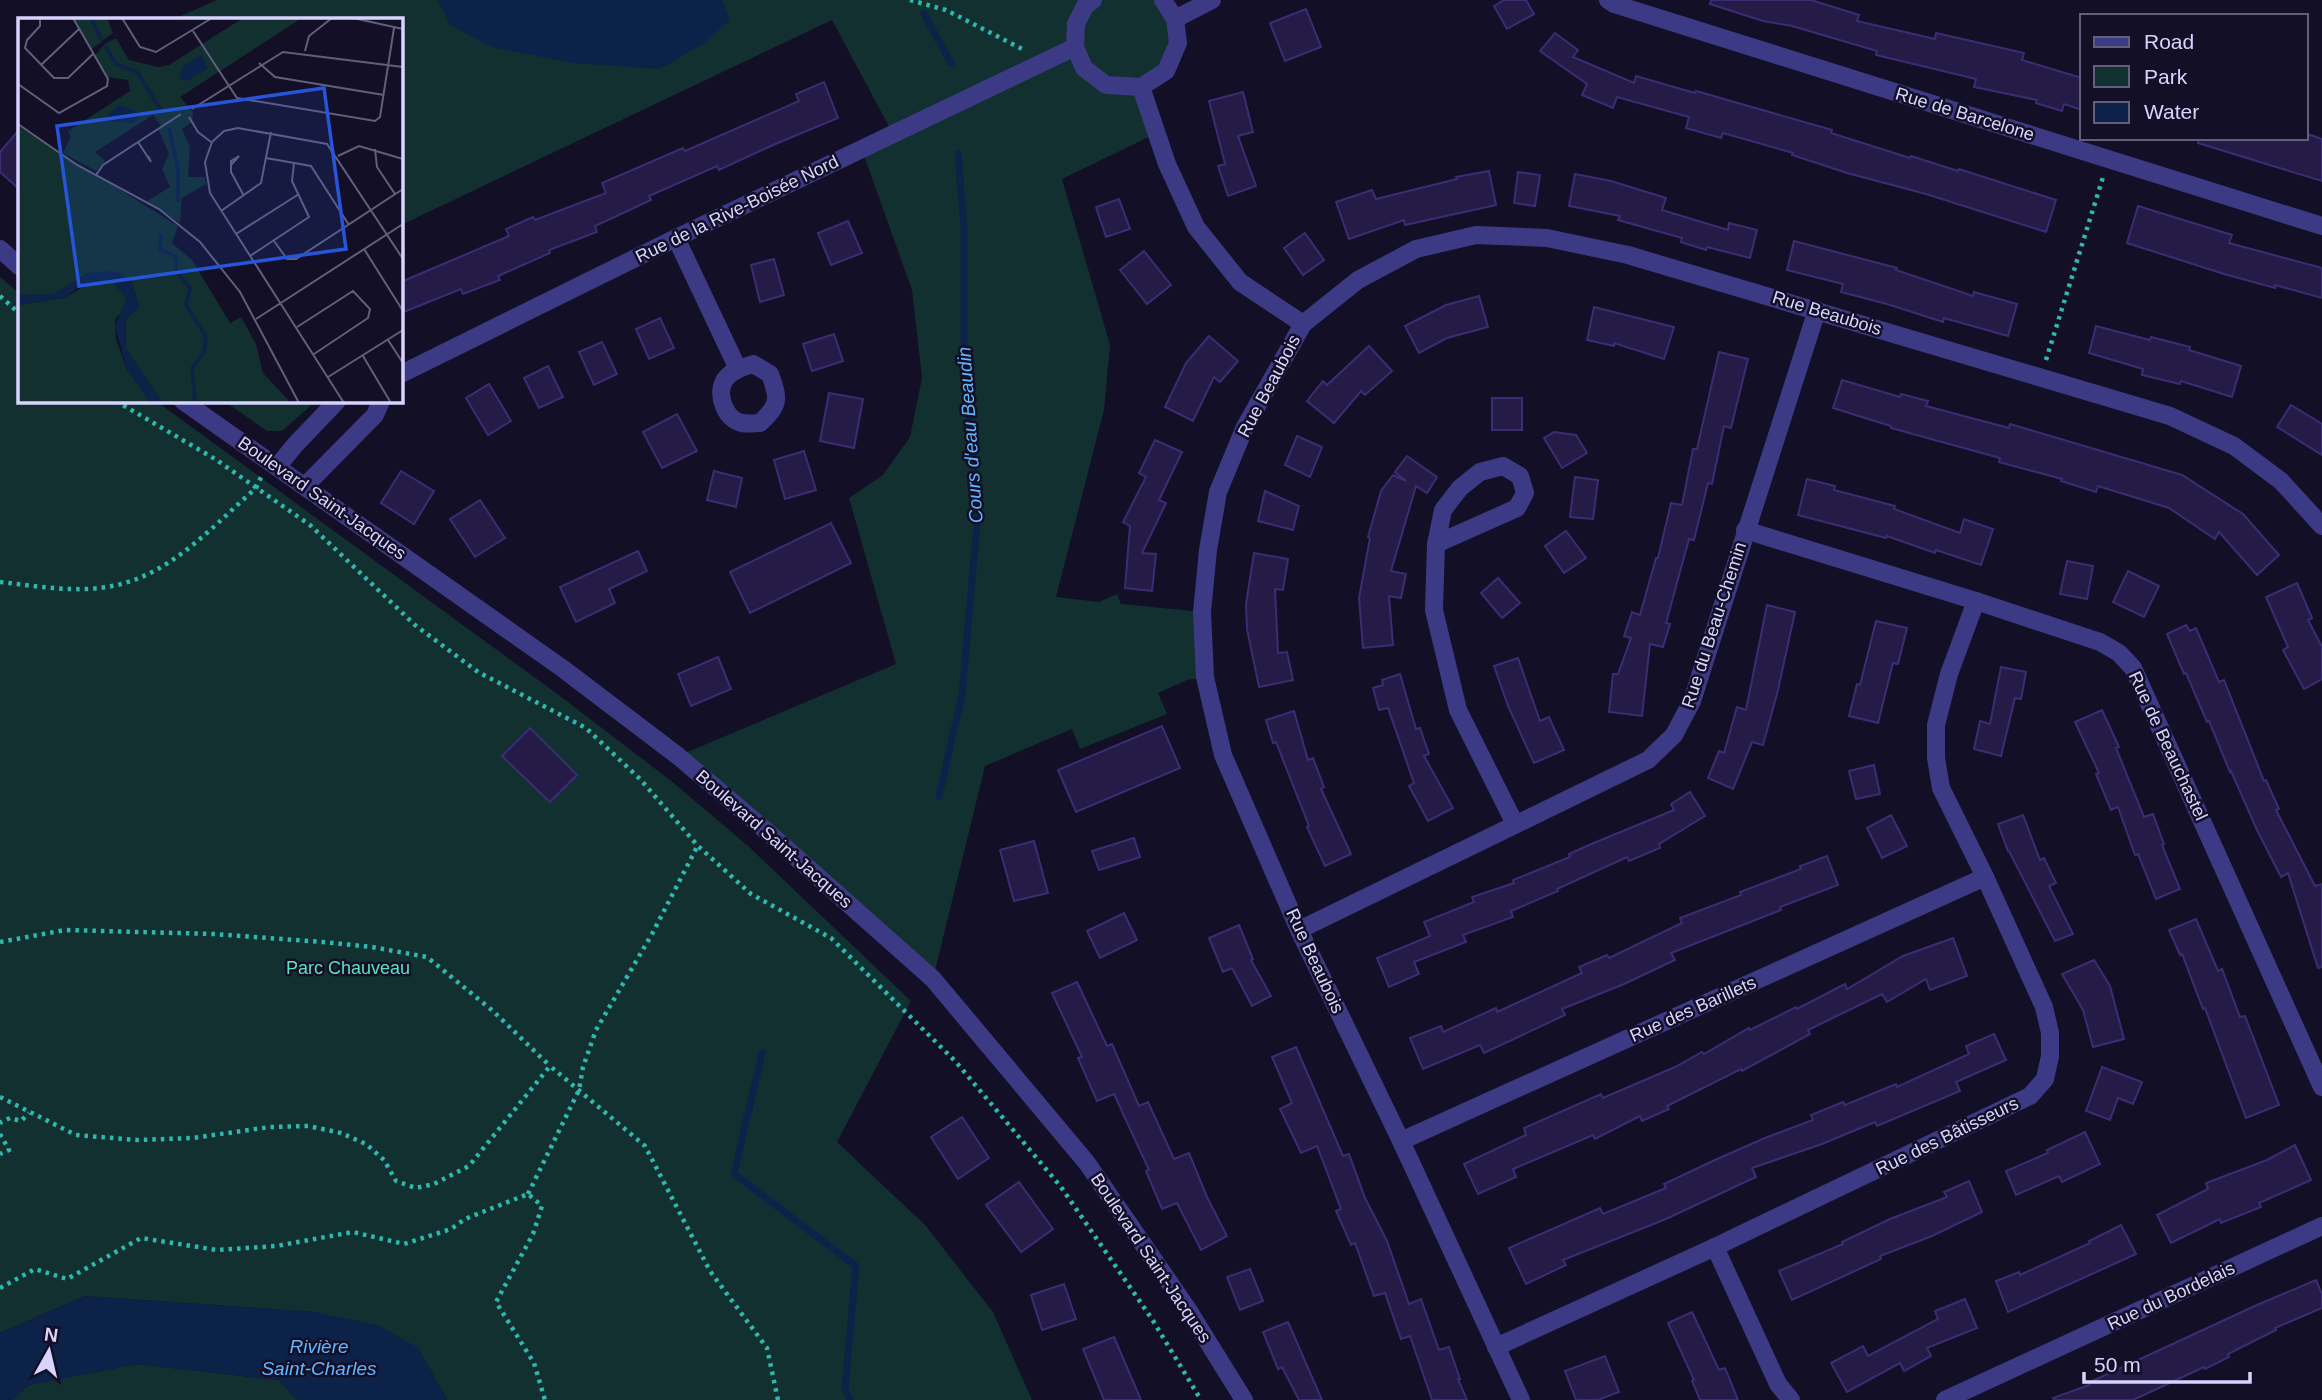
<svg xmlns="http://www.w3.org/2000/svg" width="2322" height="1400" viewBox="0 0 2322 1400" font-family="Arial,sans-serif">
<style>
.green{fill:#12302f}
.water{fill:#0c2248}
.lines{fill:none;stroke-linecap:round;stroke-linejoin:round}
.stream{stroke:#0c2248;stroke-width:7}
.building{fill:#241b47;stroke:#3b2d73;stroke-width:2}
.path{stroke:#2fb8b0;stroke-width:4.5;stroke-dasharray:3.5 5;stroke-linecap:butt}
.minor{stroke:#3d3a85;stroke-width:18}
.labels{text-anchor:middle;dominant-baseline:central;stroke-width:5;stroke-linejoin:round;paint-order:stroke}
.street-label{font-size:18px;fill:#d9d4ff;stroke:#130f26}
.park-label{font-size:18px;fill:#5fe0c0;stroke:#130f26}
.water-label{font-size:19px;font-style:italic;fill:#62b6ff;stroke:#130f26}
.inset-river{fill:none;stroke:#0c2248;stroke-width:3.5}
.inset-road{fill:none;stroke:#625e7d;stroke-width:2}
.view{fill:#2655da;fill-opacity:0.15;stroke:#2655da;stroke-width:3.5}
.inset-edge{fill:none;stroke:#d9d4ff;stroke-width:3.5}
</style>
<rect width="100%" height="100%" fill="#130f26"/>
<!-- green -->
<g class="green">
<path d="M217,0H1163L1178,43L1141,87L1157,133L1062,179L1110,345L1104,410L1056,597L1099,602L1117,594L1121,604L1202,612L1205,677L1187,680L1158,693L1167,714L1080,749L1072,729L985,766L933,979L678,756L896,664L849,498L883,475L910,437L922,378L912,290L862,150L893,134L832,20L401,225V19H174Z"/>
<path d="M0,277L19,293V401H156L556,693L670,780L747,845L911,1001L837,1142L925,1225L993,1312L1032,1400H447L418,1348L314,1312L85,1296L0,1333Z"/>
<path d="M224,401H316L282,431H267Z"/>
<path d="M137,1364L279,1380L297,1400H12L28,1385Z"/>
</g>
<!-- water -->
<g class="water">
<path d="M438,0H722L730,20L703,44L660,69L573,63L491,47L450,25Z"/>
<path d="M85,1296L314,1312L378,1325L418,1348L447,1400H297L279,1380L137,1364L28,1385L12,1400H0V1333Z"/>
</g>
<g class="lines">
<!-- stream -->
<g class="stream">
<path d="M924,14L951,63"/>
<path d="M939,796L962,695L978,512L964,356V228L958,154"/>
<path d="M762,1053L734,1174L856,1266L845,1388L850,1400"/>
</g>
</g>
<!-- building -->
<g class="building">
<path d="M1504,0H1526L1534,14L1507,29L1494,6Z"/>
<path d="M1711,0H1811L1859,15L1857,21L1935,39L1936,33L2024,53L2022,60L2082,78V110L2064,104L2062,111L2036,103L2037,100L1974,87L1976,79L1876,55L1877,51L1792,26L1763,21L1710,4Z"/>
<path d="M1306,9L1321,47L1285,61L1270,23Z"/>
<path d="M1555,33L1578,50L1573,57L1634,83L1636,76L1695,93L1696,91L1832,130L1831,133L1910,158L1911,156L1958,171L1959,169L2056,200L2046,232L1926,194L1847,173L1792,155L1793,153L1723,133L1721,138L1686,128L1689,117L1617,97L1613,108L1582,95L1587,84L1540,51Z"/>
<path d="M824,82L838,118L773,145L719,170L717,166L649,196L651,200L595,226L597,232L549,250L550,253L498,276L500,280L463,294L461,289L401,313V282L509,236L506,229L533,217L535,220L606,193L602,183L683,148L685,151L799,101L796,94Z"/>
<path d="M1243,92L1253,132L1238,136L1256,186L1228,196L1218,166L1225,164L1209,101Z"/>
<path d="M19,130V189L0,172V152Z"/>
<path d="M2308,134L2322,139V181L2198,143L2199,138H2307Z"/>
<path d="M1489,171L1496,205L1405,225L1404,220L1349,239L1336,202L1372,190L1376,199L1457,179L1456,177Z"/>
<path d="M1518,172L1540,175L1535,206L1514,203Z"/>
<path d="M1575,174L1611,181L1666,198L1662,210L1728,230L1729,223L1757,230L1750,258L1707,247L1706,250L1681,242L1682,238L1618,220L1620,216L1569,206Z"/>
<path d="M1119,199L1130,229L1106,237L1096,207Z"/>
<path d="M2138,206L2232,235L2229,243L2322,268V298L2275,285V288L2224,274L2127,243Z"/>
<path d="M848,221L862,253L831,265L818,233Z"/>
<path d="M1305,233L1324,260L1303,275L1284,248Z"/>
<path d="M1794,241L1897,268L1896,270L1973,296L1974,292L2017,304L2008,336L1944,318L1943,322L1887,304L1841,292L1843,284L1787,270Z"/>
<path d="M1144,251L1171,285L1147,304L1120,270Z"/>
<path d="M774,259L784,295L760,302L751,265Z"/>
<path d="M1479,296L1488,327L1447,338L1419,353L1405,326L1446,305Z"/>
<path d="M1594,307L1674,327L1664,359L1614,343V346L1587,340Z"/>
<path d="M660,318L674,348L649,359L636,329Z"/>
<path d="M2096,326L2150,340L2151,337L2190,347L2189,350L2241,366L2232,397L2181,381L2180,384L2142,375L2143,369L2089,353Z"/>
<path d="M834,334L843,361L812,371L803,344Z"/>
<path d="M1209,336L1238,361L1220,382L1214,377L1193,421L1165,407L1186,363Z"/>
<path d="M602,342L617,374L594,385L579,352Z"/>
<path d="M1369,346L1392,371L1365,395L1361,391L1334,423L1307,401L1323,381L1327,385Z"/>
<path d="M1719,352L1748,359L1731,428L1724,426L1712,484L1708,483L1694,540L1689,539L1666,623L1670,624L1663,647L1650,644L1642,716L1609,712L1613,674H1618L1631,638L1624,636L1632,612L1640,615L1656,558H1658L1671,503L1682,505L1693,449H1697Z"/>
<path d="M548,366L563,397L539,408L524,378Z"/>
<path d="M1842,380L1900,397L1901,394L1928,401L1926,406L2009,428L2010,424L2182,475L2243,514L2279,555L2257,575L2219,532L2215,539L2169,508L2098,486L2096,492L2061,481L2062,479L1999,462L2000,458L1891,428V426L1833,408Z"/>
<path d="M489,384L511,421L488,435L466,398Z"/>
<path d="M829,393L863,399L854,448L820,441Z"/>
<rect x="1492" y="398" width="30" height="32"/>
<path d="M2291,405L2322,424V455L2277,427Z"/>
<path d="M677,414L697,451L662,468L643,432Z"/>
<path d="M1554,432L1576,435L1587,453L1562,468L1544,438Z"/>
<path d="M1297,436L1322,447L1310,477L1285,465Z"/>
<path d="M1155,440L1182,452L1159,500L1166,503L1142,553L1156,554L1152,591L1125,588L1130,526L1123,522L1146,477L1139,473Z"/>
<path d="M804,451L816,490L785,499L774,460Z"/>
<path d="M1407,456L1437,477L1427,493L1416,486L1391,571L1406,574L1401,598L1389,596L1393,645L1363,648L1359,598L1370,538L1368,537L1381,491L1393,475L1406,481L1395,472Z"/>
<path d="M401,471L434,491L414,524L381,503Z"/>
<path d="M714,471L742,478L736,507L707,500Z"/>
<path d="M1575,477L1598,480L1593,519L1570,517Z"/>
<path d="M1807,479L1835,486L1834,490L1895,506L1894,509L1960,533L1964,519L1993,529L1981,565L1936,550L1935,553L1887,536L1886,538L1798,515Z"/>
<path d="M1265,491L1299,506L1293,530L1258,521Z"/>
<path d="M480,500L505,538L475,557L450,519Z"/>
<path d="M831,523L851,563L750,613L730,572Z"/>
<path d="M1566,531L1586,558L1564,573L1545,546Z"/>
<path d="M638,551L647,571L609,589L615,603L576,622L560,587Z"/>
<path d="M1254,553L1288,559L1283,590L1275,589L1278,653L1287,652L1293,680L1259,687L1247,629L1246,604Z"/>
<path d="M2067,561L2093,566L2087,599L2060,594Z"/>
<path d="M2128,571L2159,586L2144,617L2113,602Z"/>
<path d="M1498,578L1520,603L1502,618L1481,593Z"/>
<path d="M2297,583L2312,618L2308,620L2322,647V679L2304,689L2283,650L2288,647L2266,597Z"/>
<path d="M1767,605L1795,612L1778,690L1763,745L1752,742L1733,789L1708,778L1719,751L1724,753L1737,707L1746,710Z"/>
<path d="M1876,621L1907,628L1898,664L1893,663L1878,723L1849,716L1857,684L1860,685Z"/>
<path d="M2186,625L2190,631L2196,628L2219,682L2224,680L2264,781L2266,780L2279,809L2276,810L2315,886L2322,884V967L2318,968L2288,873L2281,877L2257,830L2231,771L2230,772L2209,721L2207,722L2186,673L2184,674L2167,634Z"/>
<path d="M718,657L731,689L691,706L678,674Z"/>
<path d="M1518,658L1540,721L1549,717L1564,750L1534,763L1508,706L1494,666Z"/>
<path d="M2001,667L2026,672L2021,699L2015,698L2001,756L1974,749L1980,721L1990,724Z"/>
<path d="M1400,674L1416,729L1420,728L1429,754L1424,756L1453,808L1428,821L1409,786L1414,783L1388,708L1379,710L1373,688L1383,685L1382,680Z"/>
<path d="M2102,710L2119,747L2116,748L2144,817L2153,814L2164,844L2162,845L2180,889L2156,899L2138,854L2135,855L2118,807L2111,810L2096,774L2099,773L2075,722Z"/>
<path d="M1294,711L1308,760L1313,758L1324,787L1321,789L1351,854L1325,866L1307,827L1309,826L1276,742L1273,743L1266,720Z"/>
<path d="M1162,726L1180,768L1076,812L1058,770Z"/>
<path d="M530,728L577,775L550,802L502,756Z"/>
<path d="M1874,765L1880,794L1856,799L1849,771Z"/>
<path d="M1690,792L1705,816L1659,844L1660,848L1629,861L1627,857L1557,889L1558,891L1511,911L1513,917L1463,935L1466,942L1414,962L1419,974L1389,987L1377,958L1430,936L1424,922L1474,902L1472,897L1514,883L1513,880L1570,857L1569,854L1589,845L1674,810L1671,804Z"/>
<path d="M1891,815L1907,846L1882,858L1867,828Z"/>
<path d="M2023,815L2040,860L2044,858L2056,883L2049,886L2073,934L2055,941L2009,851H2008L1998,824Z"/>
<path d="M1134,838L1140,857L1099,870L1092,851Z"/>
<path d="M1034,841L1048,893L1014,901L1000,850Z"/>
<path d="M1827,856L1838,885L1780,907L1781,910L1671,953L1675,960L1624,984L1562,1009L1565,1015L1484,1053L1480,1045L1423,1069L1410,1038L1441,1026L1443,1032L1496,1008L1497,1012L1582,973L1579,967L1607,955L1609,958L1682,923L1680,918L1741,895L1740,892L1801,869L1800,866Z"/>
<path d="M1124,913L1137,940L1100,958L1087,931Z"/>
<path d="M2196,919L2218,971L2222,969L2240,1017L2245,1016L2279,1105L2246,1118L2205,1008L2203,1009L2182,954L2180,955L2169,930Z"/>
<path d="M1239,925L1253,959L1251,960L1271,996L1252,1006L1232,968L1223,972L1209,938Z"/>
<path d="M1953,938L1967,976L1930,990L1926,979L1887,1002L1882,994L1808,1030L1810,1034L1742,1071L1741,1069L1667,1106L1669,1109L1642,1121L1640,1116L1595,1139L1593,1135L1513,1169L1516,1177L1478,1194L1464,1164L1526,1135L1524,1128L1601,1094L1603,1098L1675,1067L1702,1052L1704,1054L1749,1028L1750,1030L1796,1007L1797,1009L1845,984L1847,989L1903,956Z"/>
<path d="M2094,960L2110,986L2124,1039L2093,1047L2083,1010L2062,974Z"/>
<path d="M1077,982L1107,1046L1112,1044L1139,1106L1148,1102L1174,1159L1189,1153L1207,1197L1227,1236L1201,1250L1177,1203L1162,1209L1146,1171L1149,1170L1114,1094L1097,1101L1078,1058L1082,1057L1052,993Z"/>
<path d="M1994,1034L2006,1060L1956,1082L1960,1091L1877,1126L1875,1122L1822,1144L1752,1168L1756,1177L1666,1219L1563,1260L1566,1265L1526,1284L1509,1248L1600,1208L1603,1214L1666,1188L1664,1184L1717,1159L1765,1138L1813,1120L1811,1115L1843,1102L1845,1105L1896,1084L1897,1087L1969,1054L1966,1046Z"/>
<path d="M1296,1047L1343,1156L1349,1154L1365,1198L1387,1241L1409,1304L1421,1299L1439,1350L1449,1347L1460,1379H1458L1467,1400H1432L1410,1336L1401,1339L1385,1293L1374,1296L1355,1243L1351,1245L1336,1211L1341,1209L1317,1146L1301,1153L1280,1109L1292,1103L1272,1057Z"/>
<path d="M2102,1067L2142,1082L2133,1104L2118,1098L2110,1120L2086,1111Z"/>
<path d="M962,1117L989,1158L958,1179L931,1137Z"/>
<path d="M2085,1132L2100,1164L2062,1182L2059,1176L2016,1195L2006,1171L2048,1153L2047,1150Z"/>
<path d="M2295,1145L2311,1180L2259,1203L2261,1207L2221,1223L2220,1219L2171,1243L2157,1215L2208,1189L2206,1183L2267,1160Z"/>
<path d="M1969,1181L1982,1212L1932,1236L1880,1256L1881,1259L1792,1300L1779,1271L1843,1244L1842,1242L1890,1219L1947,1197L1944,1192Z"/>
<path d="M1019,1182L1053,1229L1021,1252L986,1205Z"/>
<path d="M2121,1225L2136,1254L2008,1312L1996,1281L2019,1272L2020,1275L2090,1243L2089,1241Z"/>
<path d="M1250,1269L1263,1301L1240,1310L1227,1277Z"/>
<path d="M2316,1280L2322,1294V1308L2275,1328L2276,1330L2228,1354L2229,1357L2205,1369L2204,1367L2133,1400H2054L2053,1398L2089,1385L2088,1383L2257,1305Z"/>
<path d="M1064,1284L1076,1319L1042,1330L1031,1295Z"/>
<path d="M1965,1299L1977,1328L1927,1348L1931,1356L1904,1371L1900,1363L1847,1392L1831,1363L1863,1346L1868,1356L1938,1319L1935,1311Z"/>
<path d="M1692,1312L1719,1370L1725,1368L1738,1400H1700L1692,1381L1694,1380L1668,1323Z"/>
<path d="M1288,1322L1322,1400H1299L1282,1367L1278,1369L1263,1332Z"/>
<path d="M1114,1337L1141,1400H1104L1083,1349Z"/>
<path d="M1605,1356L1619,1392L1598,1400H1576L1565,1371Z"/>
</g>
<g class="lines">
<!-- path -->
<g class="path">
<path d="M910,0L946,10L1024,50"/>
<path d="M0,296L19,313"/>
<path d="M2046,360L2104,174"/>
<path d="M116,401L215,459L310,525L415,625L478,672L586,728L640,779L698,846L751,894L831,938L956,1062L1061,1187L1152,1319L1201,1400"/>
<path d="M0,582C28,585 57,590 86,589C161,587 204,534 256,488L261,477"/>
<path d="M0,942L65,930L214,934L323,942L372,947L427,957L493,1011L550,1066"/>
<path d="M0,1097L76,1135L137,1140L193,1138L270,1127L308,1126L341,1133L366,1144L384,1160L396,1181L416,1188L434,1184L469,1166L550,1066L645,1146L710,1271L767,1348L778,1400"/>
<path d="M0,1124L1,1122L10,1118L21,1121L29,1113"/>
<path d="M0,1134L9,1150L0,1154"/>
<path d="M528,1194L579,1090L583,1067L596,1030L652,934L697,847"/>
<path d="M0,1288L35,1269L67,1279L141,1238L217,1250L276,1246L353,1232L404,1244L451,1229L465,1219L528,1194L542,1206L533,1234L496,1302L534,1363L545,1400"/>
</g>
<!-- minor -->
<g class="minor">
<path d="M1093,0L1085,6L1076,24L1075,47L1084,68L1106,85L1141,87L1166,71L1178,43L1175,19L1163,0"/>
<path d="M1608,0L1614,4L2322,226"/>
<path d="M1175,19L1212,0"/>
<path d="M1141,87L1167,164L1196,227L1240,282L1303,324"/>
<path d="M676,238L738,369"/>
<path d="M0,249L19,266"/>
<path d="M753,364L770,374C779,399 780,404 760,423C755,423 748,424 742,423C726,420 716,396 724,381C730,371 743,367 753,364Z"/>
<path d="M401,374L676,238L1075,47"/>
<path d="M183,401L562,668L678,756L771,835L933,979L1087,1163L1187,1308L1244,1400"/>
<path d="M277,467L295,445L337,401"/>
<path d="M305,486L375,415L381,401"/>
<path d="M1745,530L1976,601L2100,642L2119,653L2133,668L2322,1087"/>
<path d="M1436,544L1517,508L1525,493L1520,476L1503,466L1480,472L1460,488L1443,510L1436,544L1434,610L1458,710L1515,824"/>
<path d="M1299,930L1648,760L1674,735L1692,701L1817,310"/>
<path d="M1401,1141L1985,877"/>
<path d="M1715,1247L1778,1384L1791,1400"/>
<path d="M1496,1347L1715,1247L2030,1096L2045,1079L2050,1056V1033L2044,1007L1985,877L1941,788L1936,758V725L1949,674L1976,601"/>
<path d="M1521,1400L1401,1141L1299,930L1223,755L1205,677L1202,612L1208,550L1218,492L1245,427L1303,324L1358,280L1416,249L1476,235L1547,238L1628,255L2170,416L2234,446L2281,481L2322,526"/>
<path d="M1945,1400L2322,1226"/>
</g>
</g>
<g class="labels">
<!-- street labels -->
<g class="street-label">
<text transform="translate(1965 114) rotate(17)">Rue de Barcelone</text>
<text transform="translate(737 209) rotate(-26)">Rue de la Rive-Boisée Nord</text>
<text transform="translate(1827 313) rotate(17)">Rue Beaubois</text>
<text transform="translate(1269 386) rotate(-62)">Rue Beaubois</text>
<text transform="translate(322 498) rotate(35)">Boulevard Saint-Jacques</text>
<text transform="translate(1714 625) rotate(-72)">Rue du Beau-Chemin</text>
<text transform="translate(2168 746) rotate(65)">Rue de Beauchastel</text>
<text transform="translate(774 839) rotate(41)">Boulevard Saint-Jacques</text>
<text transform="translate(1315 961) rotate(65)">Rue Beaubois</text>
<text transform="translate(1693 1009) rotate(-24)">Rue des Barillets</text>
<text transform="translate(1947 1136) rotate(-26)">Rue des Bâtisseurs</text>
<text transform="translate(1151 1258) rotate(56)">Boulevard Saint-Jacques</text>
<text transform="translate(2171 1296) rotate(-25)">Rue du Bordelais</text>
</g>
<!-- park labels -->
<g class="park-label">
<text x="348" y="968">Parc Chauveau</text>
</g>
<!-- water labels -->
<g class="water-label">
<text transform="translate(970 435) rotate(-94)">Cours d'eau Beaudin</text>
<text x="319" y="1346">Rivière<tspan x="319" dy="22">Saint-Charles</tspan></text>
</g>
</g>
<!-- overview -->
<g transform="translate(18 18)">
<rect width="385" height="385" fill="#130f26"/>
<path d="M55,0H89L95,15L74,31ZM225,0H284L162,79L175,94L174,104L164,111L172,129L170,159H187L188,166L164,180L162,205L129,183L152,169L144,151L151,136L140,111L143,108L135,97L77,134L87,143L78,153L45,135L53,119L50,113L112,73L110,62L89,59L77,37L88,25L98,20L111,42L140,49L151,47ZM0,108L160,208L154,225L174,242L212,305L223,299L238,326L245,355L273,385H145L108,331V301L121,289L113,261L70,255L36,276L0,277ZM77,262H93L109,280V288L97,302L98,321L109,352L133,385H0V287L46,280Z" fill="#12302f"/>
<path d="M183,37L190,50L169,63L161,61L164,49ZM100,87L116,92L123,98L116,105L91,103L90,97ZM96,253L113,261L121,289L108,301V331L145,385H133L109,352L97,308L109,280L93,262L65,266L46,280L0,287V277L36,276L70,255Z" fill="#0c2248"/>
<path class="inset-river" d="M73,0L84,23M87,28L98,46L119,54L143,92M151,110L160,151V184M143,216L142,231L158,239V253L172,270L168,287L188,319L186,334L174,350L177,385"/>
<path class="inset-road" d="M22,0V8L9,22L7,30L36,60H50L76,35M104,0L122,29L138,34L194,0M335,0L385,11M175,13L219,80L357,103L362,99L376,10M287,33L291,18L314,0M241,45L257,59L366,77M23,47L61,11M0,66L41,95L89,68L90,61L55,0M174,91L265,34L385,49M171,99L180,114L193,124M0,106L59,147L141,191L182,224L222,274L281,385M120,124L133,144L130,138M357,131L359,149L377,176M320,138L341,128L385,141M248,140L293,148L331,207M213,147L221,138L213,143V154L226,178M78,157L85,147L163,96M203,193L243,165L253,114M218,216L281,176M256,223L269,241H278L385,171M346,231L385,293M232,238L291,199L274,163L276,145M238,301L385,206M279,309L335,273L352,291L350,300L296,336M370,322L385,345M345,338L373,385M310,359L385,312M326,385L192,175L187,144L194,124L206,113L220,110L309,126L385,241"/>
<path class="view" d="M306,70L328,231L61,268L39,108Z"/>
<rect width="385" height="385" class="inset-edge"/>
</g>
<!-- legend -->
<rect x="2080" y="14" width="228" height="126" fill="#130f26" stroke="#625e7d" stroke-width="2"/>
<rect x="2094" y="37" width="35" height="10" fill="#3d3a85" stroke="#625e7d" stroke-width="2"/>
<text x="2144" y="49" font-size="21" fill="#d9d4ff">Road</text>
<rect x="2094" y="66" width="35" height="21" fill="#12302f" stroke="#625e7d" stroke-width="2"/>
<text x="2144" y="84" font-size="21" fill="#d9d4ff">Park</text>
<rect x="2094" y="102" width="35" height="21" fill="#0c2248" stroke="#625e7d" stroke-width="2"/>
<text x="2144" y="119" font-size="21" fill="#d9d4ff">Water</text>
<!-- north arrow -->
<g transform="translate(49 1351) rotate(8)" stroke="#130f26" stroke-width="5" paint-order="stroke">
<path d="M0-5L12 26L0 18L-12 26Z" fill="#d9d4ff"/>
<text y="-10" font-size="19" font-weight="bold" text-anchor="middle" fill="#d9d4ff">N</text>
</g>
<!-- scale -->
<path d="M2084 1372v10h166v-10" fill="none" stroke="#d9d4ff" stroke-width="3.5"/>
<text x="2094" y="1372" font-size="21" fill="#d9d4ff" stroke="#130f26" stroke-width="5" paint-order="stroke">50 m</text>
</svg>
